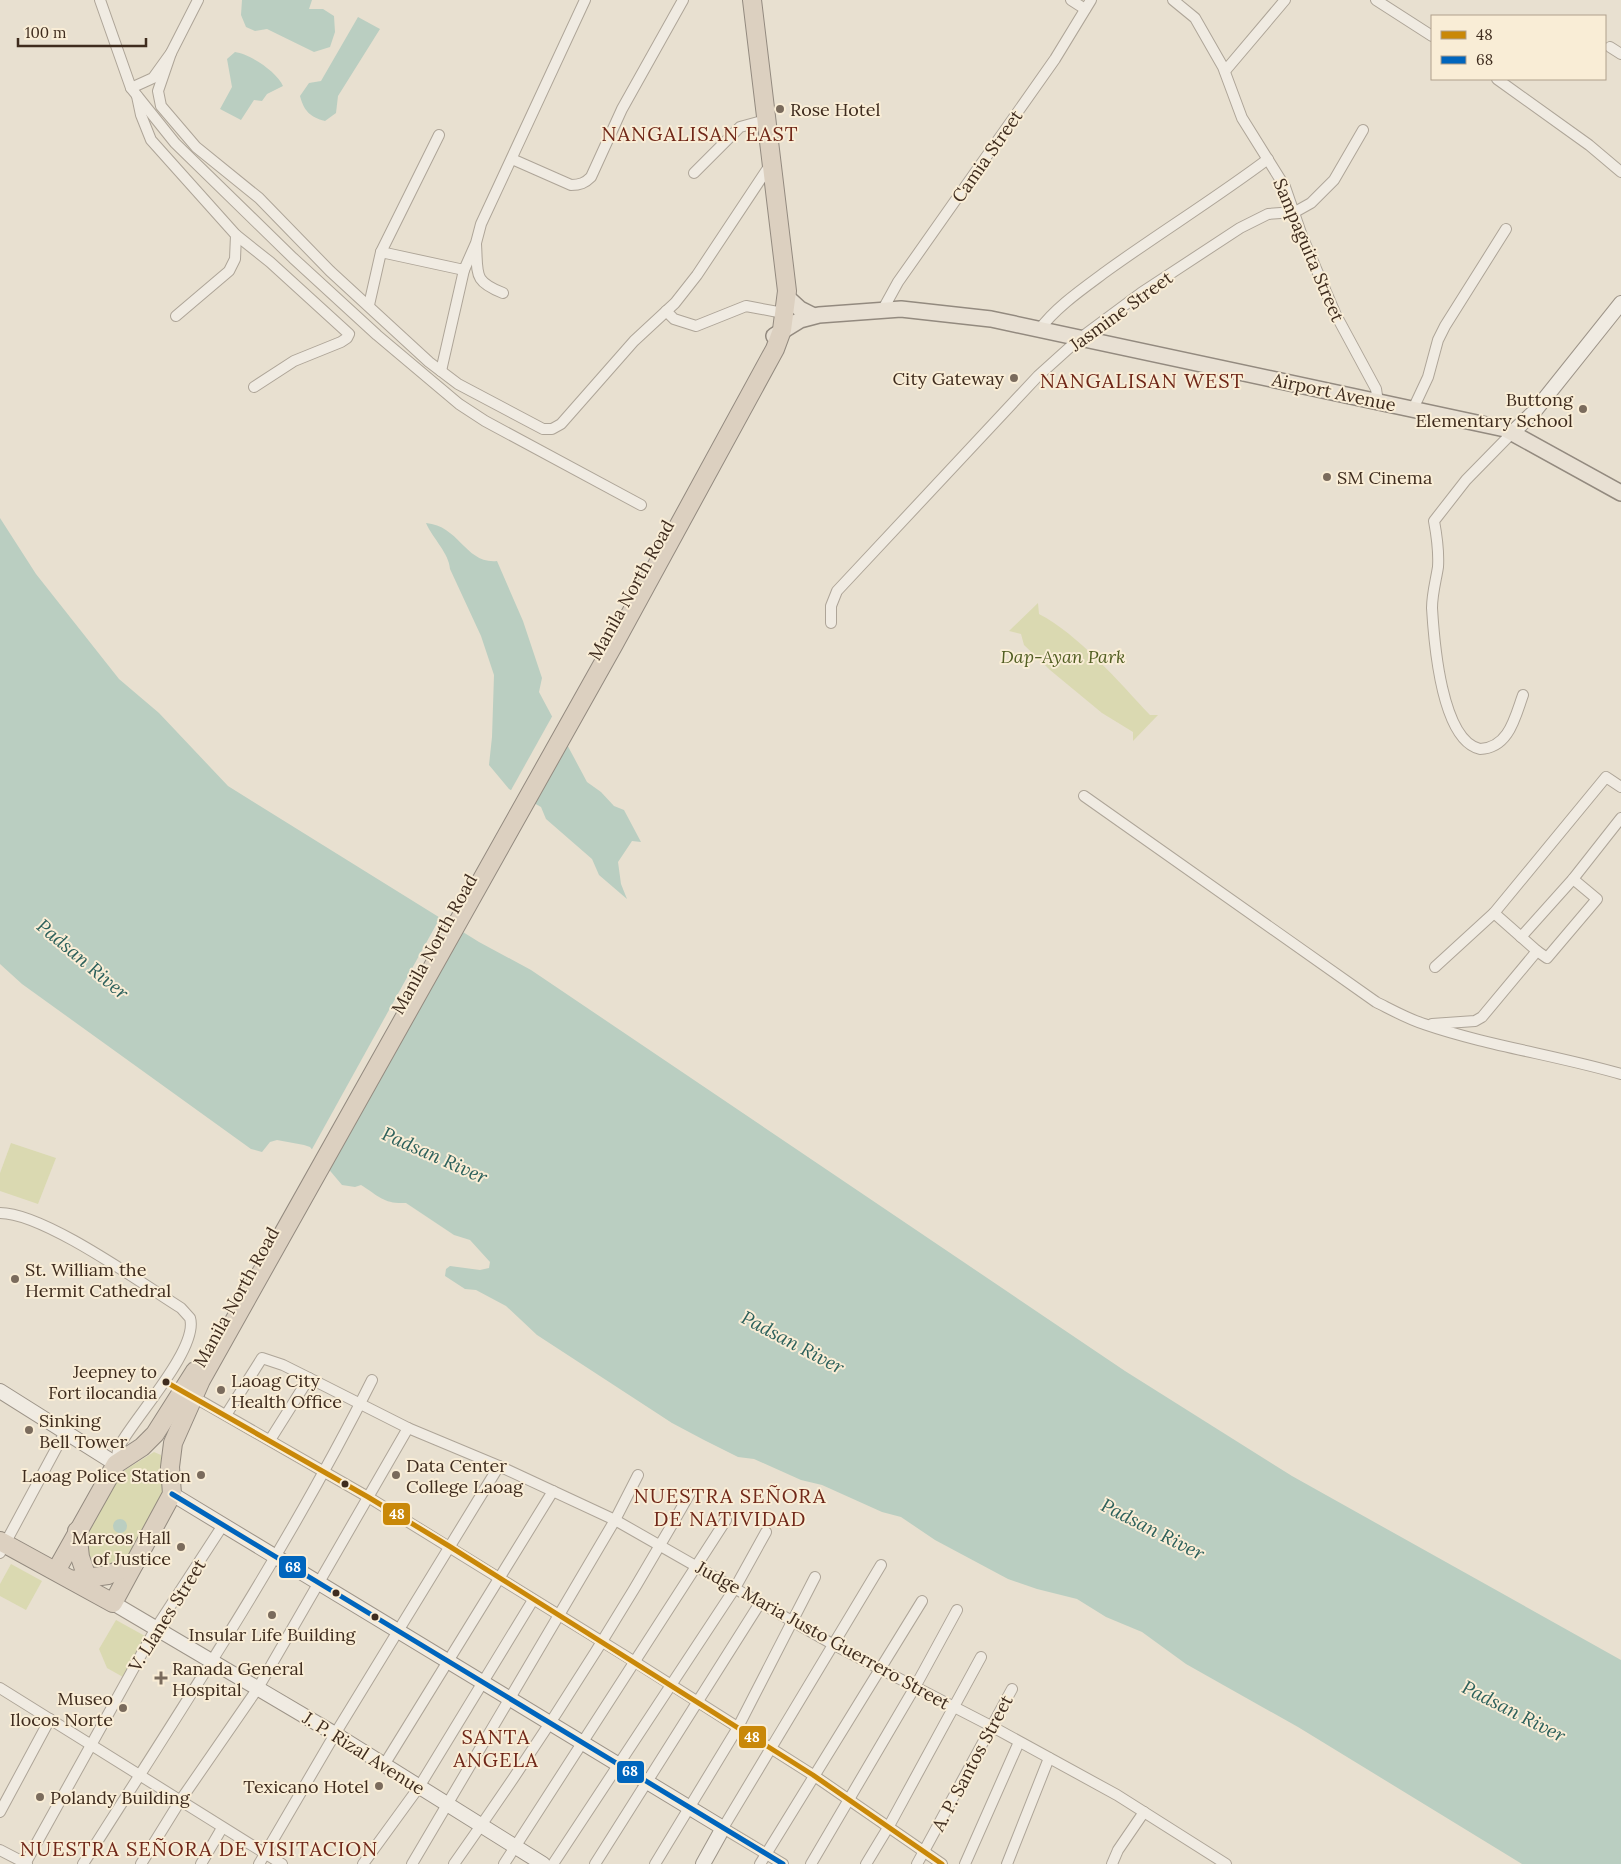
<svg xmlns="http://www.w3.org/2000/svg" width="1621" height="1864" viewBox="0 0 1621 1864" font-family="Lora,serif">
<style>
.green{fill:#dad9b1}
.water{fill:#bacec1}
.pier{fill:#e8e0d0}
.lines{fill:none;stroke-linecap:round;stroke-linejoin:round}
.street-casing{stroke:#aea598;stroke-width:12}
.secondary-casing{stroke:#9d9488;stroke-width:16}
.primary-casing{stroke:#938a7f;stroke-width:18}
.highway-casing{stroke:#938a7f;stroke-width:20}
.street{stroke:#f0ebe2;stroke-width:10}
.secondary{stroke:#f0ebe2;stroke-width:14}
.primary{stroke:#e8e0d3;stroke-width:15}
.highway{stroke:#dcd0c0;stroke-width:18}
.bus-1-casing{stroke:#f9edd6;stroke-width:9}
.bus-2-casing{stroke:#f9edd6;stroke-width:9}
.bus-1{stroke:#c98808;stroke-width:5}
.bus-2{stroke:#0065bd;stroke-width:5}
.poi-dot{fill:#7a6b5c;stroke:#f9edd6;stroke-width:2}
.bus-dot{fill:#3f2c1e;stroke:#f9edd6;stroke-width:2}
.labels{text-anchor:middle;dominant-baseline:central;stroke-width:4;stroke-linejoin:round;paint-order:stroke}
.bus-label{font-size:17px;fill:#3f2c1e;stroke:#f9edd6;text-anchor:end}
.poi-label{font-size:18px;fill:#3f2c1e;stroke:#f9edd6;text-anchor:start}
.street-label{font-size:18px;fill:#3f2c1e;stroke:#f9edd6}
.park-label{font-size:18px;font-style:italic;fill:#515e22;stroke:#f9edd6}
.water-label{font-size:19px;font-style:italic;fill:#2c605b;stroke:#f9edd6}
.quarter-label{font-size:20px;letter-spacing:1px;fill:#702718;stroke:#f9edd6}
.line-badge{stroke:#f9edd6;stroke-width:2}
.badge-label{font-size:14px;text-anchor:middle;font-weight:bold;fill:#fff}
</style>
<rect width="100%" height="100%" fill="#e8e0d0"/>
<!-- green -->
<g class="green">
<path d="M1038,603L1039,614C1078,634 1119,682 1150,715H1158L1133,741V732L1102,713L1050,670L1024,645L1021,634L1009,631Z"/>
<path d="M11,1143L56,1158L38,1204L0,1191V1173Z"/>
<path d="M154,1452L161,1455L165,1493L132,1561L107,1567L90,1557L86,1551L84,1529L117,1475Z"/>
<path d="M11,1564L42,1581L26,1610L0,1596V1584Z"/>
<path d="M116,1620L145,1636L123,1677L107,1668L99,1649Z"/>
</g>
<!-- water -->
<g class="water">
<path d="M242,0H312L309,9H323L334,16L335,32L330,47L314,52L267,29L255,31L246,27L241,15Z"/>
<path d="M358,17L380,29L338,96L336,113L325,121C310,117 304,111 300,96L309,83L321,81Z"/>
<path d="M235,52C250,54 277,72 283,86L267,94L262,101L254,100L241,120L220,109L232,87L227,59Z"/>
<path d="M0,518L36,574L119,679L159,713L228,786L479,942L531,970L1125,1371L1292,1476L1621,1660V1864H1522L1298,1727L1186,1664L1142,1632L1106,1617L1077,1599L1037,1589L1008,1579L935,1540L901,1517L882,1512L822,1485L801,1480L754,1459L738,1457L704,1440L672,1423L537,1335L506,1306L476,1290L465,1289L445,1276L446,1269L450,1266L480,1270L489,1268L490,1262L470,1240L454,1235L406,1203C384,1204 380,1197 361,1185L355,1187L342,1185L310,1147L304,1145L277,1140L270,1142L262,1152L251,1149L22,984L0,964Z"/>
<path d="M426,523C460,526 465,564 497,561L523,621L542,678L539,692L587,782L601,792L614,806L624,810L641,842L632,841L618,862L621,884L627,899L599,875L592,859L546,819L541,807L509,789L489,765L492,737L494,675L481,636L450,569C449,553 433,539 426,523Z"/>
<circle cx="120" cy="1526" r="7"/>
</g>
<!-- pier -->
<g class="pier">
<path d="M554,713L567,739L531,804L510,792Z"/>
<path d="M441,916L462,929L328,1171L311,1151Z"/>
</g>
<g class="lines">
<defs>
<g id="street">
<path d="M100,0L131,88L175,143L293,258L377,335L459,404L485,421L641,505"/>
<path d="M1071,0L1085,9"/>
<path d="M1173,0L1195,18L1223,67L1242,118L1285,187L1302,236L1336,315L1376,389L1378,402"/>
<path d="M1376,0L1432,36"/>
<path d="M1610,47L1621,54"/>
<path d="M171,53L158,91L161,106L196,147L259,198L330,271L429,362L458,384L543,429H552L561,424L634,341L675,303L697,275L770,165"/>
<path d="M1225,71L1285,0"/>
<path d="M1497,79L1589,145L1621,172"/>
<path d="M131,88L153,78L171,53L198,0"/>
<path d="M137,96L141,115L151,140L236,235L235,259L229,271L176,316"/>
<path d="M512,159L571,185C580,185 585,183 591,177L622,109L683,0"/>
<path d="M694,173L740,127L766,120"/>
<path d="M236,235L270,262L349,334L347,338L341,342L294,361L254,387"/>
<path d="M476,244C478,275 473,281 503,293"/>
<path d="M381,252L439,135"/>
<path d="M369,305L381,252L464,270L476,243L481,224L585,0"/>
<path d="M666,311L674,319L696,326L746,306L778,312"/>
<path d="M882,311L898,282L1055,59L1091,0"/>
<path d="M1039,330C1057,306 1084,288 1108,270C1161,232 1216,198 1268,159"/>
<path d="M441,371L464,270"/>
<path d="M1413,409L1428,377L1438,340L1445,326L1506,229"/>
<path d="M1513,432L1466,480L1434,521C1437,537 1439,551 1438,567C1436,580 1432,594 1432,608C1434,641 1441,740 1480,749C1509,748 1515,717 1523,695"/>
<path d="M831,623V606L837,591L1038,376L1079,339L1141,293L1240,228L1268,214L1295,212L1311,203L1334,180L1363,130"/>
<path d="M1084,796L1376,1002C1392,1010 1408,1019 1424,1024C1488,1046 1556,1055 1621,1074"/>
<path d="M1494,913L1537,951"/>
<path d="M1521,937L1573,879L1621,818"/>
<path d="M1435,967L1494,913L1606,777L1621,787"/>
<path d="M1432,1024L1475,1021L1482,1017L1537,951L1547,958L1597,899L1573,879"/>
<path d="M0,1213C44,1213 141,1283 181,1308L190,1318C199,1348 135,1417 120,1445C117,1450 117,1458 116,1464"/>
<path d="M199,1400L368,1497L635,1662L813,1775L942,1864"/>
<path d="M226,1415L262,1358L283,1365L309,1378"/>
<path d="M270,1440L309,1378L408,1428L499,1466L615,1520L834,1645L991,1726L1117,1795L1226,1864"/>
<path d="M0,1553L65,1432"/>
<path d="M0,1688L282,1864"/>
<path d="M384,1765L553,1491"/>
<path d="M0,1812L50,1719"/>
<path d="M0,1850L27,1864"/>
<path d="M25,1864L156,1628L223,1525"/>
<path d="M83,1864C184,1705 288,1548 372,1380"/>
<path d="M141,1864L180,1801L258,1688L408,1428"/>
<path d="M201,1864L222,1828"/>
<path d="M259,1864L335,1734L499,1466"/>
<path d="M363,1864L419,1787L533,1600"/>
<path d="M412,1864L615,1520L638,1475"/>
<path d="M454,1864C539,1744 618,1621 690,1493"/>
<path d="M504,1864L726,1520"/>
<path d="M553,1864L735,1588L766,1532"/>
<path d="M595,1864L760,1603"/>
<path d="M655,1864L737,1729L815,1577"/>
<path d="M760,1864L922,1601"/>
<path d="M783,1864L723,1828L881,1565"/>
<path d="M811,1864L915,1687L957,1610"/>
<path d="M866,1864L889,1826L981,1657"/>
<path d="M917,1864L1012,1689"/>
<path d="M965,1864L1019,1742"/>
<path d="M1007,1864L1049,1758"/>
<path d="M1112,1864L1118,1850L1144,1812"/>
</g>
<g id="secondary">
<path d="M1513,432L1534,412L1621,303"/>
<path d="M0,1391L116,1464"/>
<path d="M172,1494L723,1828L703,1864"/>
<path d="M113,1603L335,1734L543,1864"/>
</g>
<g id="primary">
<path d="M787,297L800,309L812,315"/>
<path d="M774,336L800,320L819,315L901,309L991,319L1505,429L1621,493"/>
</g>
<g id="highway">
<path d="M77,1531L80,1557L91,1589"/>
<path d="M0,1541L113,1603L172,1494L170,1467L173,1443L201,1380L614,644L775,349L782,330L787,291L752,0"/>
<path d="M56,1571L116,1464L142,1447L155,1434L195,1371"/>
<path d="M72,1580L108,1575L134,1564"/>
</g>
</defs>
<!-- street casing -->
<use href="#street" class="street-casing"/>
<!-- secondary casing -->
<use href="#secondary" class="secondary-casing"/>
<!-- primary casing -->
<use href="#primary" class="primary-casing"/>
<!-- highway casing -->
<use href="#highway" class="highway-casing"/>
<!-- street -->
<use href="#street" class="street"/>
<!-- secondary -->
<use href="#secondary" class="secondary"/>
<!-- primary -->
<use href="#primary" class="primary"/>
<!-- highway -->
<use href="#highway" class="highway"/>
<defs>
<path id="bus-1" d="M166,1382L368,1497L449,1546L813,1775L942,1864"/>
<path id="bus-2" d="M172,1494L783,1864"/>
</defs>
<!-- bus-1 casing -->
<use href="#bus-1" class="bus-1-casing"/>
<!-- bus-2 casing -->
<use href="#bus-2" class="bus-2-casing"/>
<!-- bus-1 -->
<use href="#bus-1" class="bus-1"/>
<!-- bus-2 -->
<use href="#bus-2" class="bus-2"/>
</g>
<!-- markers -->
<g class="poi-dot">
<circle cx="780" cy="109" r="5"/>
<circle cx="1014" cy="378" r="5"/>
<circle cx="1583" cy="409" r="5"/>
<circle cx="1327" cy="477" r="5"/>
<circle cx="15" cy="1279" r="5"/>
<circle cx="221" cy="1390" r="5"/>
<circle cx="29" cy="1430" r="5"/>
<circle cx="201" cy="1475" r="5"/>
<circle cx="396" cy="1475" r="5"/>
<circle cx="181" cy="1547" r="5"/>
<circle cx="272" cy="1615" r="5"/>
<path d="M158.5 1670.5h5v5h5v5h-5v5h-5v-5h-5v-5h5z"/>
<circle cx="123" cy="1708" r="5"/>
<circle cx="379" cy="1786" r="5"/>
<circle cx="40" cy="1797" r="5"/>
</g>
<g class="bus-dot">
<circle cx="166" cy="1382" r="4.5"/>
<circle cx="345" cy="1484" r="4.5"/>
<circle cx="336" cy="1593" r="4.5"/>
<circle cx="375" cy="1617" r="4.5"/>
</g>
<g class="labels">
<!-- bus labels -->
<g class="bus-label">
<text x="157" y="1372">Jeepney to<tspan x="157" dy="21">Fort ilocandia</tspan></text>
</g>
<!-- poi labels -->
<g class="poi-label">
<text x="790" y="109">Rose Hotel</text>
<text x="1004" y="378" text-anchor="end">City Gateway</text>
<text x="1573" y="399" text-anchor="end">Buttong<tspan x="1573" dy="21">Elementary School</tspan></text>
<text x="1337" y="477">SM Cinema</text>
<text x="25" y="1269">St. William the<tspan x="25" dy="21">Hermit Cathedral</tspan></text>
<text x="231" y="1380">Laoag City<tspan x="231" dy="21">Health Office</tspan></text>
<text x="39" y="1420">Sinking<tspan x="39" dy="21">Bell Tower</tspan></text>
<text x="406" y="1465">Data Center<tspan x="406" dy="21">College Laoag</tspan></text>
<text x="191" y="1475" text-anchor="end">Laoag Police Station</text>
<text x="171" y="1537" text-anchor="end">Marcos Hall<tspan x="171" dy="21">of Justice</tspan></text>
<text x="272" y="1634" text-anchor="middle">Insular Life Building</text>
<text x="172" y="1668">Ranada General<tspan x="172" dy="21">Hospital</tspan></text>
<text x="113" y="1698" text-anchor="end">Museo<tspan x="113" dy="21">Ilocos Norte</tspan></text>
<text x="369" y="1786" text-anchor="end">Texicano Hotel</text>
<text x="50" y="1797">Polandy Building</text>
</g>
<!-- street labels -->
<g class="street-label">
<text transform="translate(987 156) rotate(-55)">Camia Street</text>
<text transform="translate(1309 250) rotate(67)">Sampaguita Street</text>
<text transform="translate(1121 311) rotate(-36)">Jasmine Street</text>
<text transform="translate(1334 392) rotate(12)">Airport Avenue</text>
<text transform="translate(631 590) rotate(-61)">Manila North Road</text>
<text transform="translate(434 944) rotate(-61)">Manila North Road</text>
<text transform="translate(236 1297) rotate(-61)">Manila North Road</text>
<text transform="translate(167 1615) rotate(-58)">V. Llanes Street</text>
<text transform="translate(823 1635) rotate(29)">Judge Maria Justo Guerrero Street</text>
<text transform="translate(364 1753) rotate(32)">J. P. Rizal Avenue</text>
<text transform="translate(972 1763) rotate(-62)">A. P. Santos Street</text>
</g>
<!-- park labels -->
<g class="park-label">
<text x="1063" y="656">Dap-Ayan Park</text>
</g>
<!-- water labels -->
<g class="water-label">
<text transform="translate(83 959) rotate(40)">Padsan River</text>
<text transform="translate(435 1155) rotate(24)">Padsan River</text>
<text transform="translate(793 1342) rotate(28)">Padsan River</text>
<text transform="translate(1153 1529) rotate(27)">Padsan River</text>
<text transform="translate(1514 1711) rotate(27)">Padsan River</text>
</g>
<!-- quarter labels -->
<g class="quarter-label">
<text x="700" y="133">NANGALISAN EAST</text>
<text x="1142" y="380">NANGALISAN WEST</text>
<text x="730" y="1495">NUESTRA SEÑORA<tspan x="730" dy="23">DE NATIVIDAD</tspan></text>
<text x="496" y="1736">SANTA<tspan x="496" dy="23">ANGELA</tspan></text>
<text x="199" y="1848">NUESTRA SEÑORA DE VISITACION</text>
</g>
</g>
<g class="line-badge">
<rect x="382" y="1502" width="29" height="24" rx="5" fill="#c98808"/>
<rect x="278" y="1555" width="29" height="24" rx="5" fill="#0065bd"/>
<rect x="738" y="1725" width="29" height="24" rx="5" fill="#c98808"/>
<rect x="616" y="1760" width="29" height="24" rx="5" fill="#0065bd"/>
</g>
<g class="badge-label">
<text x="397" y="1519">48</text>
<text x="293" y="1572">68</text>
<text x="752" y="1742">48</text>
<text x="630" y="1776">68</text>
</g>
<!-- legend -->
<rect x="1431" y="15" width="175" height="65" fill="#f9edd6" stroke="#afa08c"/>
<rect x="1441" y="31" width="25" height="8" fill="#c98808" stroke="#afa08c"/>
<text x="1476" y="40" font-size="15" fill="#3f2c1e">48</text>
<rect x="1441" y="56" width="25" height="8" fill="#0065bd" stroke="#afa08c"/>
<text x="1476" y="65" font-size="15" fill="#3f2c1e">68</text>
<!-- scale -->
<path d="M18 38v8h128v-8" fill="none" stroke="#3f2c1e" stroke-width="2.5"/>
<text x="25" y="38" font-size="15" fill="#3f2c1e" stroke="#f9edd6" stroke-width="4" paint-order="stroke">100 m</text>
</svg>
